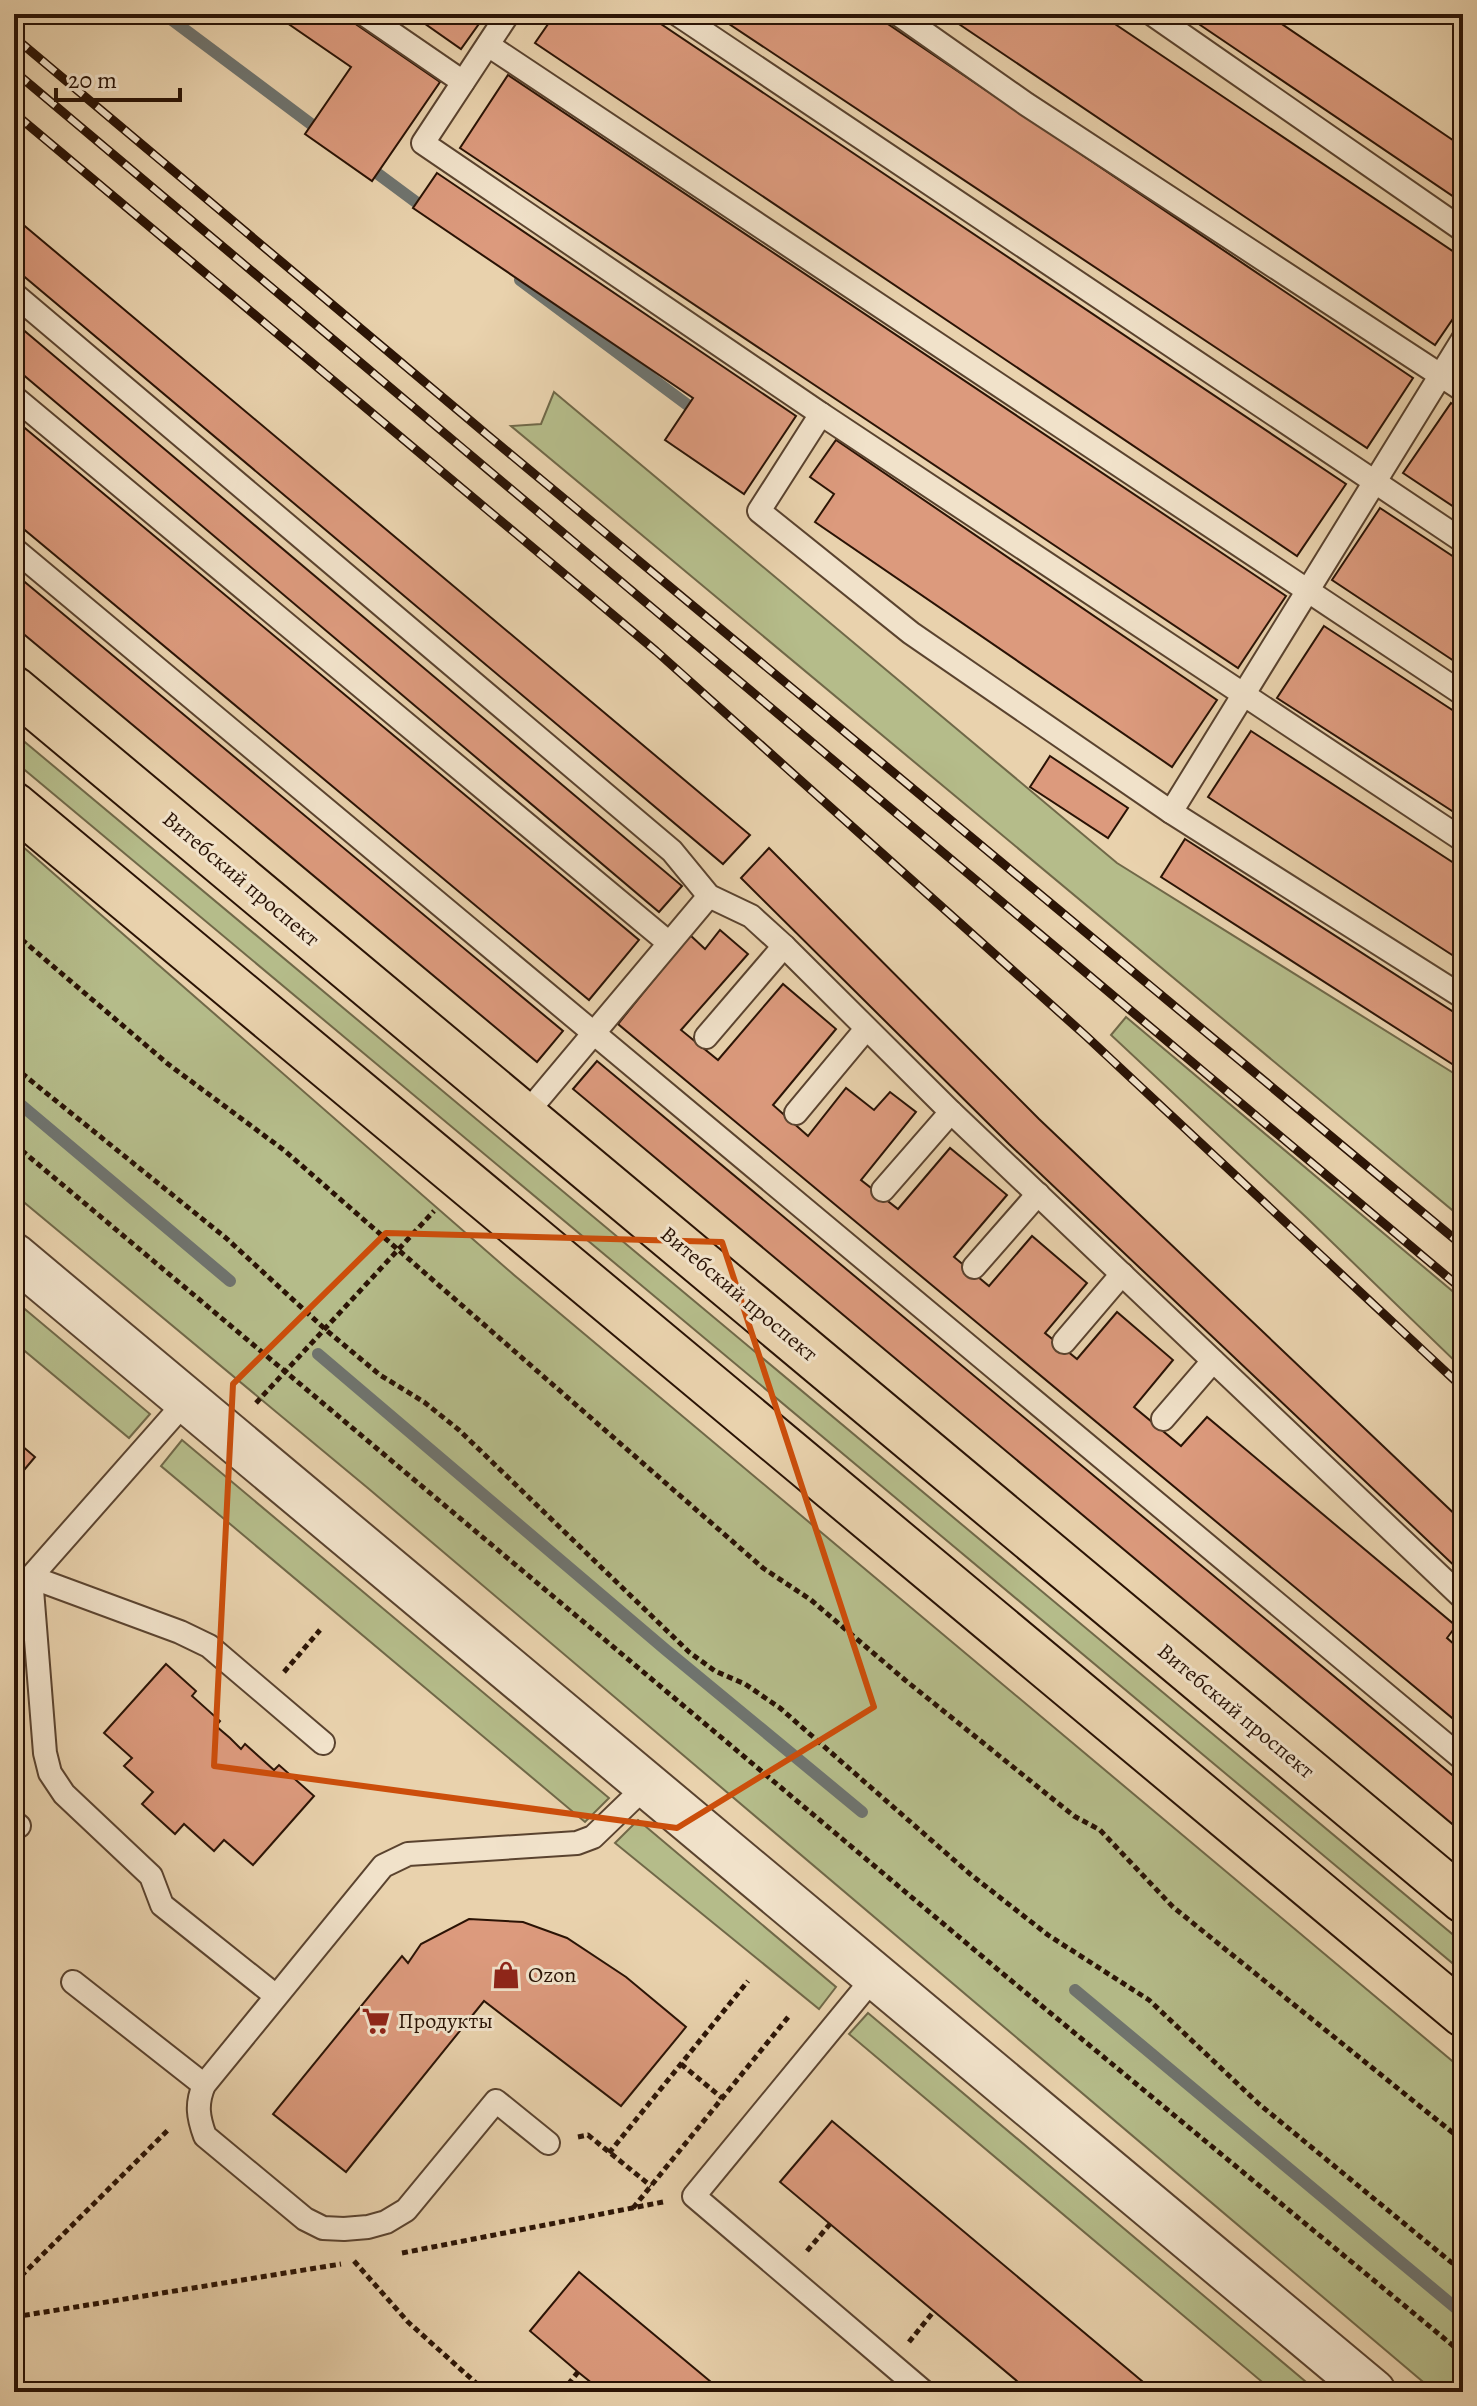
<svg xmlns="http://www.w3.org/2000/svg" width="1477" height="2406" viewBox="0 0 1477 2406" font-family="Alegreya,serif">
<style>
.green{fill:#b5bc8a;stroke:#706848;stroke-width:2}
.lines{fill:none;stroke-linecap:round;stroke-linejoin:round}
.stream{stroke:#6f746f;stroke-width:12}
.building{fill:#dc9a7d;stroke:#2a1305;stroke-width:2}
.lane-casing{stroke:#5a432f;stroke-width:26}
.street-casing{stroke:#5a432f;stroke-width:48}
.primary-casing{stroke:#2a1305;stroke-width:48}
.path{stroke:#2a1305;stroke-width:5;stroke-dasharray:6 4;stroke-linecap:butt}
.lane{stroke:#f1e2ca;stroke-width:22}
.street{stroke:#f1e2ca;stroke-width:44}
.primary{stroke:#e9d2ad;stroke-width:44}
.rail-casing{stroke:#2a1305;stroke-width:9}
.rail{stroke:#f1e2ca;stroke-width:6;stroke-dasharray:18;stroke-linecap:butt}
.marked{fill:none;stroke:#cc4e0b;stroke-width:6;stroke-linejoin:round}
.labels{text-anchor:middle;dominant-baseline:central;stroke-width:6;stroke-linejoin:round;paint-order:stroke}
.street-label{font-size:22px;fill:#2a1305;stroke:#f1e2ca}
.poi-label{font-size:22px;fill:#2a1305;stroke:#f1e2ca;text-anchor:start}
</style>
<rect width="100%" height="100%" fill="#e9d2ad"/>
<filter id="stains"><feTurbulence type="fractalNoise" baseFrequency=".0025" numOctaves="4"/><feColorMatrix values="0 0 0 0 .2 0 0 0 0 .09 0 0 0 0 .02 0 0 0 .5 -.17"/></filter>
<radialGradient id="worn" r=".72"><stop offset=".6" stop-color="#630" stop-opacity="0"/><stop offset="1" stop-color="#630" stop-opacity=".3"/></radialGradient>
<!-- green -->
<g class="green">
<path d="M554,392L1117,863L1463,1079V1219L511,426L541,424Z"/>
<path d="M14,733L1463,1943V1972L14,761Z"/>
<path d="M14,839L514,1275L1463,2070V2392H1435L369,1489L14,1194Z"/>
<path d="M1126,1017L1463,1300V1369L1307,1218L1111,1035Z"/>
<path d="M14,1300L150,1414L129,1438L14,1342Z"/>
<path d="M182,1440L609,1798L585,1822L161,1466Z"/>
<path d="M638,1820L836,1987L819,2009L615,1843Z"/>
<path d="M868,2013L1318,2392H1274L849,2034Z"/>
</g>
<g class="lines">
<!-- stream -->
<g class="stream">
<path d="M164,14L323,133"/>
<path d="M366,165L428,211"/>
<path d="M520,280L701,415"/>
<path d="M14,1099L230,1281"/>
<path d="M318,1354L666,1650L862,1812"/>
<path d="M1075,1990L1463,2314"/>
</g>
</g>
<!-- building -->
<g class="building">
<path d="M274,14H341L440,82L372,181L305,134L351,67Z"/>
<path d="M411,14H486L461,49Z"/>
<path d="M555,14H646L1346,484L1297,556L535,43Z"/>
<path d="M714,14H873L1413,378L1367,448Z"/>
<path d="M944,14H1100L1463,258V304L1435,345Z"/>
<path d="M1184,14H1267L1463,147V203Z"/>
<path d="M508,75L1286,596L1238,668L460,148Z"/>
<path d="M437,173L796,416L744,494L665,440L693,398L413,208Z"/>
<path d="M14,217L750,835L723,864L14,268Z"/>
<path d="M14,322L682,886L659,912L14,367Z"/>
<path d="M1451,403L1463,411V513L1403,473Z"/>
<path d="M14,419L639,940L589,1000L14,521Z"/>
<path d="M836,440L1217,700L1172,767L815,522L834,494L810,477Z"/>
<path d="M1380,508L1463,563V667L1332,580Z"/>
<path d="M14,573L563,1031L537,1062L14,626Z"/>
<path d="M1324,626L1463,717V818L1277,698Z"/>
<path d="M1251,731L1463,869V962L1208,797Z"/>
<path d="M1050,756L1128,808L1108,838L1030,787Z"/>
<path d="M1185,839L1463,1018V1071L1161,877Z"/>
<path d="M769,848L1039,1119L1463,1522V1574L1009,1144L741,878Z"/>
<path d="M720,930L748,954L681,1030L718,1060L783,984L836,1029L773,1105L808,1136L846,1088L874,1110L890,1092L916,1112L861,1180L898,1209L950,1148L1007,1195L954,1257L989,1286L1032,1236L1087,1283L1045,1333L1077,1359L1117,1312L1173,1360L1134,1407L1181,1446L1207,1417L1456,1626L1447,1638L1463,1652V1673L1459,1677L1463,1680V1727L618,1024L690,935L705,949Z"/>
<path d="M597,1061L1463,1784V1833L573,1089Z"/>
<path d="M14,1439L35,1457L14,1482Z"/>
<path d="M166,1664L196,1691L192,1696L220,1721L216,1726L230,1738L241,1749L245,1744L274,1770L279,1765L314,1796L253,1865L224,1840L214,1851L184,1824L175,1834L142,1804L153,1792L124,1766L132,1758L104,1733Z"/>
<path d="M469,1919L523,1922L567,1938L626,1977L686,2027L621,2106L484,2001L346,2172L273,2114L402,1956L408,1963L421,1944Z"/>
<path d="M832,2121L1155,2392H1030L780,2182Z"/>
<path d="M579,2272L723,2392H603L578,2372L530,2331Z"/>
</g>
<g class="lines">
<defs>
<g id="lane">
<path d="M364,14L463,82"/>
<path d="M508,14L423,143L821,414L759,511L911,633L1171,812L1463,997"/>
<path d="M677,14L1463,541"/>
<path d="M898,14L1026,104L1463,390"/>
<path d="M1152,14L1463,230"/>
<path d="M488,45L1463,694"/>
<path d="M14,294L672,851L709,896L751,916L784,946L951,1112L1463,1598"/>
<path d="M14,397L669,943"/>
<path d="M821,414L1463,840"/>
<path d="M14,549L1463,1759"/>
<path d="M1171,812L1463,339"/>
<path d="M706,1037L784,946"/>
<path d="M796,1113L866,1029"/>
<path d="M525,1115L709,896"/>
<path d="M883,1190L951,1112"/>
<path d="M974,1267L1038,1194"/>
<path d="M1064,1342L1122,1274"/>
<path d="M1163,1419L1213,1361"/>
<path d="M14,1596L187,1400"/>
<path d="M14,1822L19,1826"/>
<path d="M875,1976L694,2196L924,2392"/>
<path d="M73,1982L204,2085"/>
<path d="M276,1996L162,1905L151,1876L64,1794L50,1773L45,1753L31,1577L180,1632L209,1646L323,1743"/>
<path d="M548,2143L496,2101L406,2210L386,2222L368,2227L344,2229L323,2228L305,2219L205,2136C198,2117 196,2104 204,2085L383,1866L408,1854L577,1843L593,1837L647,1785"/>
</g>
<path id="street" d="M14,1256L1373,2392"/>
<g id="primary">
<path d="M14,689L1463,1900"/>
<path d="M14,805L1463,2014"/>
</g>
</defs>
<!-- lane casing -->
<use href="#lane" class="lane-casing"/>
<!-- street casing -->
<use href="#street" class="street-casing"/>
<!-- primary casing -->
<use href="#primary" class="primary-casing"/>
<!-- path -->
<g class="path">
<path d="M14,933L168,1064L285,1151L763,1568L811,1600L905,1680L1074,1816L1100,1830L1173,1907L1463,2141"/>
<path d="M14,1067L226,1238L326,1330L380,1375L424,1402L459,1430L689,1652L715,1671L745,1684L780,1708L970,1874L1048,1935L1149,2000L1259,2104L1463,2272"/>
<path d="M14,1144L1002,1973L1463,2354"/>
<path d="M256,1403L434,1211"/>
<path d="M284,1672L320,1630"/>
<path d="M14,1887L17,1856"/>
<path d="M681,2064L722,2098"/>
<path d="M578,2137L588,2135L651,2186"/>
<path d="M609,2153L748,1981"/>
<path d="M633,2208L789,2016"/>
<path d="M807,2251L830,2224"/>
<path d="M402,2253L663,2202"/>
<path d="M354,2261L408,2322L486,2392"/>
<path d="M14,2283L169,2129"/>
<path d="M14,2317L341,2264"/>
<path d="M909,2342L934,2311"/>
<path d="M562,2392L578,2372"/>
</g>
<!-- lane -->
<use href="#lane" class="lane"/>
<!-- street -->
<use href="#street" class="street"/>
<!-- primary -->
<use href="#primary" class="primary"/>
<defs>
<g id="rail">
<path d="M14,37L485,433L1463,1246"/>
<path d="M14,71L1463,1290"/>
<path d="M14,113L656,651L1086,1036L1463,1388"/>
</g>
</defs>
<!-- rail casing -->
<use href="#rail" class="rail-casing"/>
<!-- rail -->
<use href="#rail" class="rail"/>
</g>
<!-- marked area -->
<path class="marked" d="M386,1233L722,1242L874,1707L677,1828L214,1766L233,1384Z"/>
<!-- icons -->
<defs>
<symbol id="shop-bare" viewBox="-9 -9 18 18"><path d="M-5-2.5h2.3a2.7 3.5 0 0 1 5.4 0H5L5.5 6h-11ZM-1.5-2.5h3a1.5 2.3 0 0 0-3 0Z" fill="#8f2418" stroke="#f1e2ca" stroke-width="2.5" paint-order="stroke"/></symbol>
<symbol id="supermarket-bare" viewBox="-9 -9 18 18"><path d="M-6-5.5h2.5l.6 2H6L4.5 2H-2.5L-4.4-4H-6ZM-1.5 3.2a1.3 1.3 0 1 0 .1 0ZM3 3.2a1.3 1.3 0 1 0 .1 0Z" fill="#8f2418" stroke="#f1e2ca" stroke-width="2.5" paint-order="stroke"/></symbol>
</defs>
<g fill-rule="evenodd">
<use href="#shop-bare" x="486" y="1955" width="40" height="40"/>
<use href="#supermarket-bare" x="356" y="2001" width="40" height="40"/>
</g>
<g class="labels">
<!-- street labels -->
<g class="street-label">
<text transform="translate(241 879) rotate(40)">Витебский проспект</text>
<text transform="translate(739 1294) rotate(40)">Витебский проспект</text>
<text transform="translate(1236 1711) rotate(40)">Витебский проспект</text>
</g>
<!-- poi labels -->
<g class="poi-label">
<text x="528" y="1975">Ozon</text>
<text x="398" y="2021">Продукты</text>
</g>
</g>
<!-- margin -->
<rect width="1477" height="2406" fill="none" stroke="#e9d2ad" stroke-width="48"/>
<rect x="16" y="16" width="1445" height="2374" fill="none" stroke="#2a1305" stroke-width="4"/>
<rect x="24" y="24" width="1429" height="2358" fill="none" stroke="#2a1305" stroke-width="2"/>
<!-- scale -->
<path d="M56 88v12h124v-12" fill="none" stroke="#2a1305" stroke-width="4"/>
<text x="68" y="88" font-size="24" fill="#2a1305" stroke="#f1e2ca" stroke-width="6" paint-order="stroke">20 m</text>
<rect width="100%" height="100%" filter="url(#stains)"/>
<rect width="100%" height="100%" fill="url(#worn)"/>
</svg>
